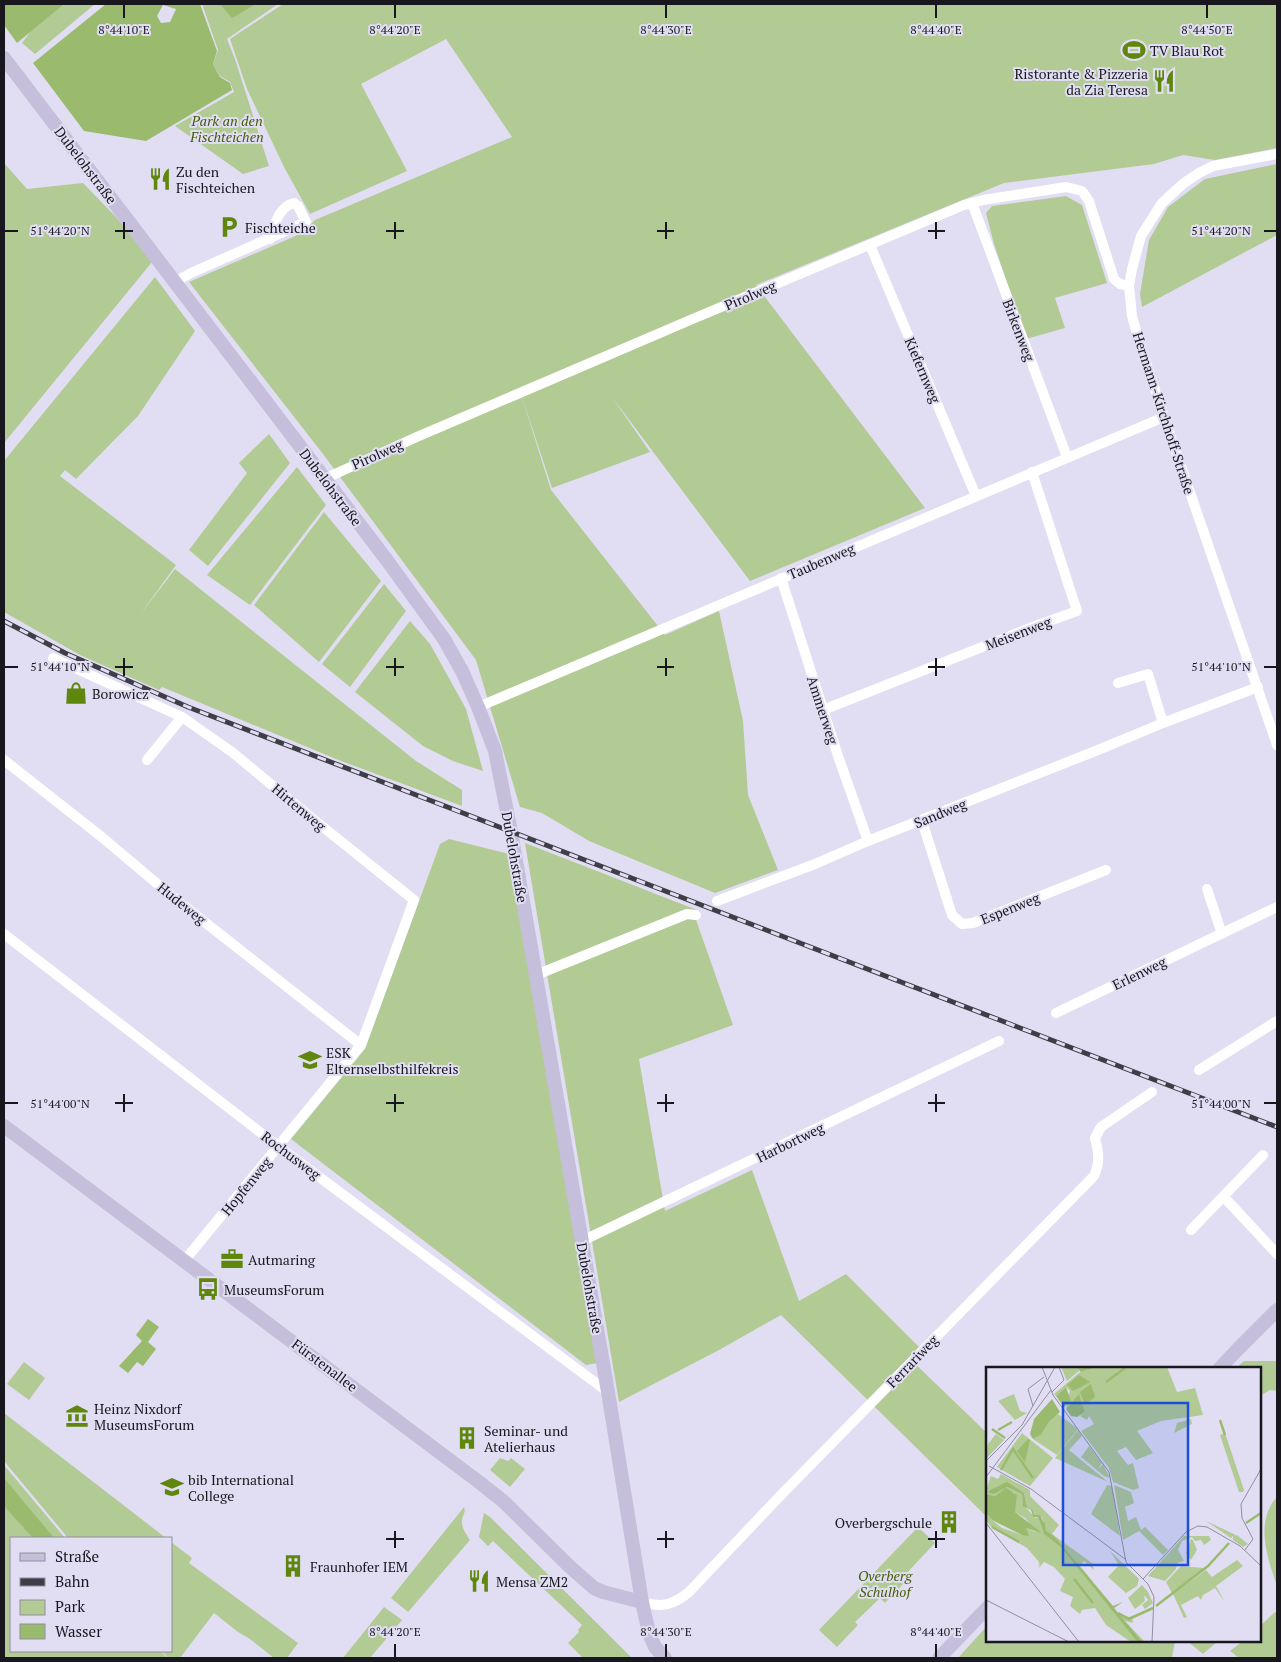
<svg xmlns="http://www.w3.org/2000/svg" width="1281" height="1662" viewBox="0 0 1281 1662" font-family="'PT Serif',serif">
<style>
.green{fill:#b2ca94}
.water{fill:#9abb6e;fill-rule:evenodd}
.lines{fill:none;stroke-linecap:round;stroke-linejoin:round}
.street{stroke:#fff;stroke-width:10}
.secondary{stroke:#c5bfdc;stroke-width:14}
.rail-casing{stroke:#3f3e47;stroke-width:5}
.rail{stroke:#e1def3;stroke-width:3;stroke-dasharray:9;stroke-linecap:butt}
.ticks{fill:none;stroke:#18171e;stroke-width:2}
.labels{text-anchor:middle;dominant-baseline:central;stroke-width:4;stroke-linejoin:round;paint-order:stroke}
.poi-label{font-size:14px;fill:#18171e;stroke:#e1def3;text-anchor:start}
.park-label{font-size:14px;font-style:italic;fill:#425e07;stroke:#e1def3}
.street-label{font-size:14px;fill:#18171e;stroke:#e1def3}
.inset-river{fill:none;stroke:#9abb6e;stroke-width:2.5}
.inset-road{fill:none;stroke:#918e9e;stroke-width:1}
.view{fill:#1d4ed8;fill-opacity:0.15;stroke:#1d4ed8;stroke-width:2.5}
.inset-edge{fill:none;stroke:#18171e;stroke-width:2.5}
.ticks-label{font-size:12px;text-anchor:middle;fill:#18171e;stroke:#e1def3;stroke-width:4;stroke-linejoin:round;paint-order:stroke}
</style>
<rect width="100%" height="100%" fill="#e1def3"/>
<!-- green -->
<g class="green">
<path d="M51,4H95L35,54L22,43Z"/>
<path d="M202,4H278L227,39L235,59L269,166L243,174L175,126L234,92L230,82L220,76L213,64L218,50Z"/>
<path d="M283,4H1277V148L1215,160L1183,155L1154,164L1004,183L756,285L925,508L750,581L612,397L650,452L552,488L520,391L551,490L665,635L719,611L743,721L748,795L778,870L715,893L589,841L542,813L520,807L476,660L323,454L189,282L300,234L315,220L512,137L446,39L361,84L407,171L310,214L284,167L247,89L230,39Z"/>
<path d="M4,163L27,189L83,183L116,217L152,262L4,443Z"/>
<path d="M1277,164V235L1142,307L1140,294L1149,240L1168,207L1205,179Z"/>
<path d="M1066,196L1082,205L1107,283L1055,298L1065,328L1026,339L994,244L986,213L992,206Z"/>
<path d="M155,277L195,331L138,416L76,479L65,470L60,476L176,565L139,616L175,569L416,761L462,790V806L336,759L162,687L159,690L80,655L4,612V461Z"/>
<path d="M269,434L290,463L208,566L189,550L247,473L239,463Z"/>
<path d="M297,467L326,505L250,605L207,575Z"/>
<path d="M324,512L381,581L319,662L254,605Z"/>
<path d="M384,584L406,611L350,687L322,664Z"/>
<path d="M410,621L430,644L466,709L483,771L453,761L423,746L355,692Z"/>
<path d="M449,839L509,854L598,1363L586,1365L291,1139L365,1049L440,844Z"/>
<path d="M525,843L697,910L695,917L733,1025L639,1059L665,1211L752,1170L799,1301L846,1274L919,1347L909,1358L987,1433V1517L781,1315L719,1350L619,1402Z"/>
<path d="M1244,1361H1277V1391L1270,1390L1260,1396V1368H1236Z"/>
<path d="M24,1362L45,1378L29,1400L7,1384Z"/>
<path d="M4,1413L166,1538H68L4,1461Z"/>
<path d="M500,1458L508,1461L511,1458L525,1469L510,1487L490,1470Z"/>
<path d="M4,1465L65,1538H11V1651H161L167,1658H4Z"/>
<path d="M1277,1497V1586C1268,1559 1254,1522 1277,1497Z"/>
<path d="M464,1507C466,1513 463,1514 462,1520C461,1527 466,1534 470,1540L408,1612L391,1598Z"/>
<path d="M484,1513L490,1517L632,1658H581L582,1657L568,1643L579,1632L578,1630L582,1625L493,1541L488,1546L479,1537Z"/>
<path d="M918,1527L935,1543L902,1578L905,1582L885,1603L880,1598L855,1622L858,1625L837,1647L819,1630Z"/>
<path d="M171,1542L192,1558L189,1563L298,1643L287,1658H274L250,1639L238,1632L214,1613L180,1658H168L162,1651H171Z"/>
<path d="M384,1607L402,1620L370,1658H343Z"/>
<path d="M1275,1612L1277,1613V1658H1239L1230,1651L1243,1641H1260V1626Z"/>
<path d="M987,1626V1641H1175L1172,1658H958Z"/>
<path d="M1187,1641H1218L1203,1654Z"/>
</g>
<!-- water -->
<g class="water">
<path d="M4,4H64L17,43L4,25Z"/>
<path d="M106,4H200L217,51L213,64L220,77L230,83L232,90L146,141L84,131L33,63ZM163,5L176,9L170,22L161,23L157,16Z"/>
<path d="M220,4H256L232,18Z"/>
<path d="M148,1319L159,1327L148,1342L156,1349L143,1366L137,1362L128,1373L119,1366L142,1341L136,1335Z"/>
<path d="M4,1478L54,1538H33L4,1506Z"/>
</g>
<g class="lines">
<!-- street -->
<g class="street">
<path d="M1277,154L1213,166L1199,173L1184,183L1162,203L1141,236L1132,269L1129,286L1132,316L1139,341L1164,417L1277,745"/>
<path d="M972,203L1067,457"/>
<path d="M870,245L976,496"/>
<path d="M175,282L191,273L306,222L298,206L294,203C278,207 275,225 270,239"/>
<path d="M324,479L419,436L695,318L964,205L983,200L1066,187L1082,191L1089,201L1114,279L1120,284L1129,286"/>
<path d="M781,578L838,756L868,841"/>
<path d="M53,658L182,717L232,752L313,819L414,900L361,1045L185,1260"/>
<path d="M1118,683L1148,674L1163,723"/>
<path d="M478,707L1164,417"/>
<path d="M823,710L1030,628L1077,611L1032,472"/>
<path d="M4,760L103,838L174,898L361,1045"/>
<path d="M147,760L182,717"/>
<path d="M922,821L952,915L962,924L973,923L1106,870"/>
<path d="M1207,889L1222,934"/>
<path d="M717,901L815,864L868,841L1098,750L1163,723L1258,687"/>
<path d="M4,934L287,1153L608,1392"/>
<path d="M536,975L687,914L696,915"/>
<path d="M1056,1013L1277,907"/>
<path d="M1199,1070L1277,1021"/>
<path d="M1224,1197L1277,1254"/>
<path d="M1191,1230L1263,1155"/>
<path d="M582,1241L999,1041"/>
<path d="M642,1602C662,1608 673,1605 689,1592L780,1496L1094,1176C1100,1163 1099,1153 1095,1138L1101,1127L1152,1092"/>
</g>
<!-- secondary -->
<g class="secondary">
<path d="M4,58L386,559L444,639L462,671L478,707L495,751L511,832L608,1392L642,1602L649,1633L655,1647L665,1658"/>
<path d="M4,1126L479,1482L503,1501L569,1566L594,1588L603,1592L642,1602"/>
<path d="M1220,1368L1238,1349L1277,1310"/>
<path d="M939,1658L987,1608"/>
</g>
<defs>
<path id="rail" d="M4,621L65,653L188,707L1277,1127"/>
</defs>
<!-- rail casing -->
<use href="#rail" class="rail-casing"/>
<!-- rail -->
<use href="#rail" class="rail"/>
</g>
<!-- ticks -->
<path class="ticks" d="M124,5V18M395,5V18M666,5V18M936,5V18M1207,5V18M124,222V239M395,222V239M666,222V239M936,222V239M5,231H18M115,231H133M386,231H404M657,231H674M928,231H945M1264,231H1276M124,658V676M395,658V676M666,658V676M936,658V676M5,667H18M115,667H133M386,667H404M657,667H674M928,667H945M1264,667H1276M124,1094V1112M395,1094V1112M666,1094V1112M936,1094V1112M5,1103H18M115,1103H133M386,1103H404M657,1103H674M928,1103H945M1264,1103H1276M395,1531V1548M666,1531V1548M936,1531V1548M386,1539H404M657,1539H674M928,1539H945M395,1644V1657M666,1644V1657M936,1644V1657"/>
<!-- icons -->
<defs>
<symbol id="stadium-bare" viewBox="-9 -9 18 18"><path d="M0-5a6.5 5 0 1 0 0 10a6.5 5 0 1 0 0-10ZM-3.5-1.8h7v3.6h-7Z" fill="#5f860d" stroke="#e1def3" stroke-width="2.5" paint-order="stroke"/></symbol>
<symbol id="restaurant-bare" viewBox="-9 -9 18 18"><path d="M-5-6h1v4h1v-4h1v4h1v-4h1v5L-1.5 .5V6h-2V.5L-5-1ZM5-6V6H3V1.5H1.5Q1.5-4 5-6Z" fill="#5f860d" stroke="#e1def3" stroke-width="2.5" paint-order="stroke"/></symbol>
<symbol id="parking-bare" viewBox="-9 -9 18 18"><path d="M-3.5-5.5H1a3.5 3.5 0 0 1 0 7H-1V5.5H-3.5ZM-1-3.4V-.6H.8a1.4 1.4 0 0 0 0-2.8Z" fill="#5f860d" stroke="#e1def3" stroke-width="2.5" paint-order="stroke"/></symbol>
<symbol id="shop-bare" viewBox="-9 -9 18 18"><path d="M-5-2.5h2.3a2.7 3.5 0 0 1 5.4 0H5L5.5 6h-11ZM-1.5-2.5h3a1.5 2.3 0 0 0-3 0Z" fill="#5f860d" stroke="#e1def3" stroke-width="2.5" paint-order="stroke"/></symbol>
<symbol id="school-bare" viewBox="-9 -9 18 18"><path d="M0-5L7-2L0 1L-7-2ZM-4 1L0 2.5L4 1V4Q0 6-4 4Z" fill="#5f860d" stroke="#e1def3" stroke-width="2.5" paint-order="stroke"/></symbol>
<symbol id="office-bare" viewBox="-9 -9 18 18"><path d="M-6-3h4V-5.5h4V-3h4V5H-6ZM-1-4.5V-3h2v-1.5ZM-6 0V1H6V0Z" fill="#5f860d" stroke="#e1def3" stroke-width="2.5" paint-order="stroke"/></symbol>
<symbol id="bus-bare" viewBox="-9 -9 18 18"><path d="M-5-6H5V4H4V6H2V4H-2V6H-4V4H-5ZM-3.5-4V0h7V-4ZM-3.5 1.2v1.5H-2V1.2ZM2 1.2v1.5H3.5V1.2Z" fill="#5f860d" stroke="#e1def3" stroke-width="2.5" paint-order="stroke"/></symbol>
<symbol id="museum-bare" viewBox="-9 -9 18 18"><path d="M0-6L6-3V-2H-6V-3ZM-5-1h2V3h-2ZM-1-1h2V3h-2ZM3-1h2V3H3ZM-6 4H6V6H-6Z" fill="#5f860d" stroke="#e1def3" stroke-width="2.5" paint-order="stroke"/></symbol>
<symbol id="building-bare" viewBox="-9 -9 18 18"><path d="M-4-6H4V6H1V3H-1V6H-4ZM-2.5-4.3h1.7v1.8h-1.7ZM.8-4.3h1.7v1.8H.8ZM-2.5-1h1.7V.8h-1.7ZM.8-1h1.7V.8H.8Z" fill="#5f860d" stroke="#e1def3" stroke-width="2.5" paint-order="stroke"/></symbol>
<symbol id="university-bare" viewBox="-9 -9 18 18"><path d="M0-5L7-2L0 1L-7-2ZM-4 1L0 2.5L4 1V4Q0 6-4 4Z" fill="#5f860d" stroke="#e1def3" stroke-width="2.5" paint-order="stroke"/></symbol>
</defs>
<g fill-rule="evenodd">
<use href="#stadium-bare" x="1118" y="34" width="32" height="32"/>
<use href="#restaurant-bare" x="1148" y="65" width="32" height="32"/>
<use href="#restaurant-bare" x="144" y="163" width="32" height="32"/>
<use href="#parking-bare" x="213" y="211" width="32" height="32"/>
<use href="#shop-bare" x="60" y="677" width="32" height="32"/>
<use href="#school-bare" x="294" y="1044" width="32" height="32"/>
<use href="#office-bare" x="216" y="1243" width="32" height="32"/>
<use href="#bus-bare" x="192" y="1273" width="32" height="32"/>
<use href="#museum-bare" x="61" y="1400" width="32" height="32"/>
<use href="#building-bare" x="451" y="1422" width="32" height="32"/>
<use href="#university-bare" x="156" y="1471" width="32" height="32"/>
<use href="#building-bare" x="933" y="1506" width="32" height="32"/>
<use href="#building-bare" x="277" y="1550" width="32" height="32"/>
<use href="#restaurant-bare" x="463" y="1565" width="32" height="32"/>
</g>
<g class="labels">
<!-- poi labels -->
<g class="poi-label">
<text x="1150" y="50">TV Blau Rot</text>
<text x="1148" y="73" text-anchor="end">Ristorante &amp; Pizzeria<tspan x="1148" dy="16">da Zia Teresa</tspan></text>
<text x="176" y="171">Zu den<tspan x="176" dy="16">Fischteichen</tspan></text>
<text x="245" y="227">Fischteiche</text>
<text x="92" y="693">Borowicz</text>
<text x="326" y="1052">ESK<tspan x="326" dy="16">Elternselbsthilfekreis</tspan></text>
<text x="248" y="1259">Autmaring</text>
<text x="224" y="1289">MuseumsForum</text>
<text x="94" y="1408">Heinz Nixdorf<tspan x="94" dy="16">MuseumsForum</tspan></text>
<text x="484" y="1430">Seminar- und<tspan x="484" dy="16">Atelierhaus</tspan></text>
<text x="188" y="1479">bib International<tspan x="188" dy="16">College</tspan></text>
<text x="932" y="1522" text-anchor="end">Overbergschule</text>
<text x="310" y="1566">Fraunhofer IEM</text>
<text x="496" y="1581">Mensa ZM2</text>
</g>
<!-- park labels -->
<g class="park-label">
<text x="227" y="120">Park an den<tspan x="227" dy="16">Fischteichen</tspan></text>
<text x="885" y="1575">Overberg<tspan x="885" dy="16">Schulhof</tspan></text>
</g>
<!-- street labels -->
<g class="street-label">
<text transform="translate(86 165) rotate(53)">Dubelohstraße</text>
<text transform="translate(750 295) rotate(-23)">Pirolweg</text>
<text transform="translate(1019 330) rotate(69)">Birkenweg</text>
<text transform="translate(923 370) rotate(67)">Kiefernweg</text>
<text transform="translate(1164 413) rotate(72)">Hermann-Kirchhoff-Straße</text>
<text transform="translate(377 454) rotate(-24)">Pirolweg</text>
<text transform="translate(331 487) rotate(53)">Dubelohstraße</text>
<text transform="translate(821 561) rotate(-23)">Taubenweg</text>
<text transform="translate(1018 633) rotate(-21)">Meisenweg</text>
<text transform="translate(823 710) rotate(72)">Ammerweg</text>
<text transform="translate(299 807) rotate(40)">Hirtenweg</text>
<text transform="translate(940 813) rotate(-22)">Sandweg</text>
<text transform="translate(515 857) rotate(80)">Dubelohstraße</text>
<text transform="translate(182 903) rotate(39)">Hudeweg</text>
<text transform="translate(1010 908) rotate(-22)">Espenweg</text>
<text transform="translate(1139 973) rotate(-26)">Erlenweg</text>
<text transform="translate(790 1142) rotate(-26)">Harbortweg</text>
<text transform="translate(291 1155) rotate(37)">Rochusweg</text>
<text transform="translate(246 1186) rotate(-51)">Hopfenweg</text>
<text transform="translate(590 1288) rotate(80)">Dubelohstraße</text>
<text transform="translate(912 1361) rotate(-46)">Ferrariweg</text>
<text transform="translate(325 1365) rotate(37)">Fürstenallee</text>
</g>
</g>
<!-- overview -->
<g transform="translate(986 1367)">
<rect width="275" height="275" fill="#e1def3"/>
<path d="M75,0H92L94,3L81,14ZM100,0H181L191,25L209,21L217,48L175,54L151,64L167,86L150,93L140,80L131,84L142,98L147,96L153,121L147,123L127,115L123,101L95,64L108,57L103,49L101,53L94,49L99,45L94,30L80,41L84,24L80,20L70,29L68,27ZM28,27L34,44L41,46L29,53L12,34ZM72,47L92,62L71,88L47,72L55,68L63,55ZM205,52L206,57L188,66L191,56ZM92,63L96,69L83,83L122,115L69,91ZM36,66L67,91L44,119L11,100ZM239,66L258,123L257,125H253L234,68ZM10,67L18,73L0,92L2,77ZM103,79L116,96L112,102L117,97L124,111L118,109L95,90ZM15,107L44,123V129L73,158L66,167L106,196L108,203L98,194L94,199L132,246L143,250L163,243L146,250L147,256L139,254L159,275H145L120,258L109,241L96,243L94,247L84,239L87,230L74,224L79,212L68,200L58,195L53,201L54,196L52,199L53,195L41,181L5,160L0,153V143L6,153L16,161L36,168L40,161L50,165L39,151L29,145V126L19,122L9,129L0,127L21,120L36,127L37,137L49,151L52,150L57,164H60L56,150L48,149L47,143L41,140L38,126L21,116L7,124L0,123L5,109L12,112ZM121,118L126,119L134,169L105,147ZM128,118L145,125L148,136L139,140L142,154L150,150L155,163L159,160L182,183L177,188L153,164L137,173ZM220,154L250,168L248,170L251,168L262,177L257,180L247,173V169L245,171ZM198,169H223L225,173L218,178L215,173L209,174L206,170L196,174L192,183L198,194L191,196L190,202L179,214L162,209ZM205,172L207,173L211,183L205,193L200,186ZM124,184L153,212L151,219L140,226L122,210L133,198ZM251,193L257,199L230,219L239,235L229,221L217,228L215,233L212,229L195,238L201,250L198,251L187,227L220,203L226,210ZM195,199L218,201L186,226L180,215ZM156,218L162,225L167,236L159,242L156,238L162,233L165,236L158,228L159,234L149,242L142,231Z" fill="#b2ca94"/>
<path d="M93,8L104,15L87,24L81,18ZM105,17L109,30L99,38L94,25ZM80,20L85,34L78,40L70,29ZM93,27L99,45L91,50L85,49L80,42ZM66,32L74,45L63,55L55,68L47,72L44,67L48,52ZM42,72L44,73L39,95L31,84ZM21,115L38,126L41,140L47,143L48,148H54L58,156L66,154L59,156L60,164L68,169L127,239L137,235L128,241L156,275L150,273L75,180L58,167L52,150H47L45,143L37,139L36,127L21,120L8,127L0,125ZM20,121L31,128L29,145L56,166L40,161L43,169L36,168L6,153L0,145V127L9,129Z" fill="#9abb6e"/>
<path class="inset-river" d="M93,0L95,3L106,0M120,15L139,1M234,53L239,68M6,62L19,71M12,63L26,55M15,103L27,82L47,111M260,156L275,146M6,160L33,175M88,212L107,236M170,239L222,199L243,176M132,246L143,252L167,241"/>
<path class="inset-road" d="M56,0L67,28L123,105L140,195L162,217L168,230L166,275M66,25L78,13L73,0M47,39L42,22L58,10M0,94L36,58L69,0M3,99L45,122L139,192M0,110L65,23M0,156L93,275M259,183L267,172L256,151L255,137L275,102M157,212L200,165L212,159L221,160L254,179L275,199M0,233L83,275"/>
<path class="view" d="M77,36H202V198H77Z"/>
<rect width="275" height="275" class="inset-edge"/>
</g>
<g class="ticks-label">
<text x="124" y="34">8°44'10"E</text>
<text x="395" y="34">8°44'20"E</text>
<text x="666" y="34">8°44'30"E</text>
<text x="936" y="34">8°44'40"E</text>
<text x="1207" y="34">8°44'50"E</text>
<text x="60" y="235">51°44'20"N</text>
<text x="1221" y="235">51°44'20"N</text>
<text x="60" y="671">51°44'10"N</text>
<text x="1221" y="671">51°44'10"N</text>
<text x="60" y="1108">51°44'00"N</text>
<text x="1221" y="1108">51°44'00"N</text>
<text x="395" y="1636">8°44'20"E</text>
<text x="666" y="1636">8°44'30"E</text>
<text x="936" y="1636">8°44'40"E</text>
</g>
<!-- border -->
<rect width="1281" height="1662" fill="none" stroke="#18171e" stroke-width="10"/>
<!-- legend -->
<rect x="10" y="1537" width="162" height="115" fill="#e1def3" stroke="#918e9e"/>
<rect x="20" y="1553" width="25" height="8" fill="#c5bfdc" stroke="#918e9e"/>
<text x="55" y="1562" font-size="15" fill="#18171e">Straße</text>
<rect x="20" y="1578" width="25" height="8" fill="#3f3e47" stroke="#918e9e"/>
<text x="55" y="1587" font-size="15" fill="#18171e">Bahn</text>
<rect x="20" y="1600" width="25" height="15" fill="#b2ca94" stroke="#918e9e"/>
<text x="55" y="1612" font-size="15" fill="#18171e">Park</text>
<rect x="20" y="1624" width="25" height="15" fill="#9abb6e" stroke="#918e9e"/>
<text x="55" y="1637" font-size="15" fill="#18171e">Wasser</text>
</svg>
